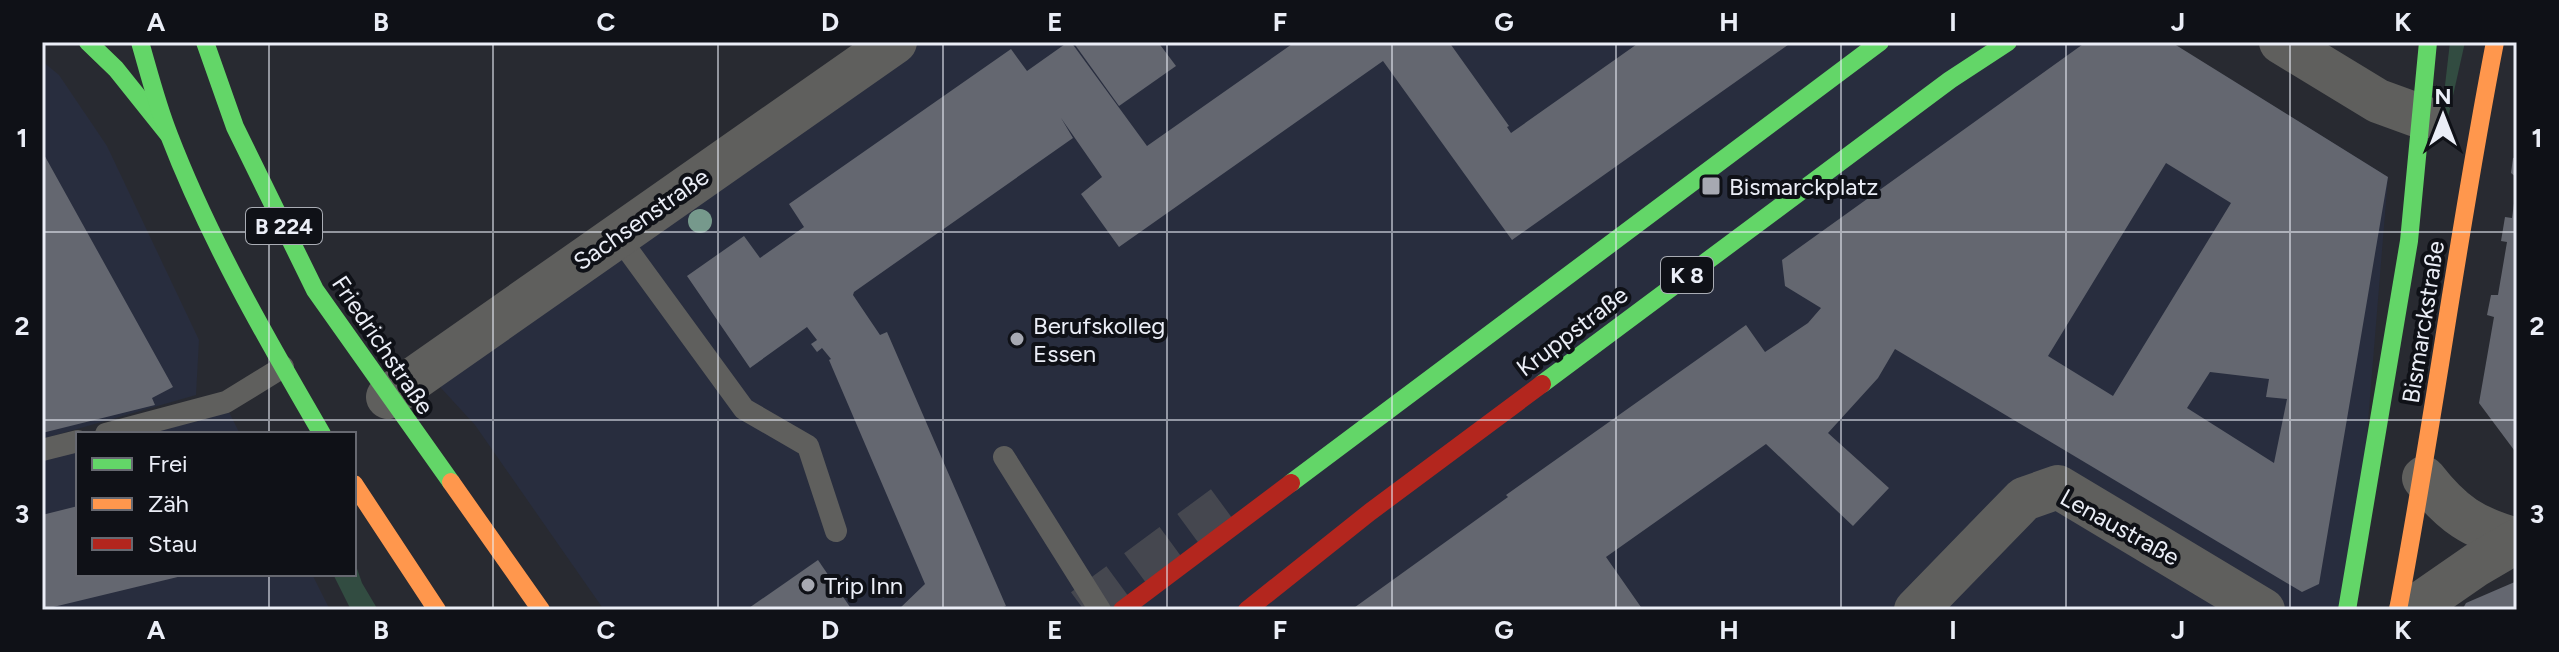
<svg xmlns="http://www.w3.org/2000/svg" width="2559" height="652" viewBox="0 0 2559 652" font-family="Figtree,sans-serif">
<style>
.built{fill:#282d3e}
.green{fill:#324c41}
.building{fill:#646770;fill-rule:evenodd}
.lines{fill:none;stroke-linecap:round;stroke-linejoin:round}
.highway-tunnel{stroke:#45474f;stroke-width:44;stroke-dasharray:44 22;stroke-linecap:butt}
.lane{stroke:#5f5f5d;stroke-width:22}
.street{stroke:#5f5f5d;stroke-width:44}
.fast{stroke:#63d668;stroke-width:18}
.slow{stroke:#ff974d;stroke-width:18}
.jam{stroke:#b3261e;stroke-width:18}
.tree{fill:#76998c}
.grid{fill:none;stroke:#ebeef7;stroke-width:2;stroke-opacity:0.55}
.poi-dot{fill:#a7a9b2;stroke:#0f1117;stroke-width:3}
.labels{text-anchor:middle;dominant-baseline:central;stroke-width:8;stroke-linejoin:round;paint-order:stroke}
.shield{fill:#0f1117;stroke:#a9acb4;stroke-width:2}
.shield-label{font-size:22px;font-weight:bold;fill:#ebeef7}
.poi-label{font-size:24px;fill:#ebeef7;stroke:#0f1117;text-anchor:start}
.street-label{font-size:24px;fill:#ebeef7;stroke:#0f1117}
.neatline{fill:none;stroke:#ebeef7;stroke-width:3}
.grid-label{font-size:26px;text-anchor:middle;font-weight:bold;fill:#ebeef7}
</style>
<rect width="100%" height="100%" fill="#282a31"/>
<!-- built -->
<g class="built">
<path d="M902,42H2170L2388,177L2360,520L2344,610H604L475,425L430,376Z"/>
<path d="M42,61L59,75L107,146L199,340L196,395L42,439Z"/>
<path d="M228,410L240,434H127Z"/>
<path d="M78,446V574H312L330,610H42V454Z"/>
</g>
<!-- green -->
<g class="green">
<path d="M2450,42H2465L2446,127L2441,120Z"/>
<path d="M354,560L362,583L378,610H351L333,574H354Z"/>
</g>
<!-- building -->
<g class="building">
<path d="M1068,42H1071L1147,146L1295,42H1449L1509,126L1507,127L1511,133L1640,42H1792L1512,240L1383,61L1119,247L1081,194L1102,177L1061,118L1073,138L854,292L853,295L880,335L887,332L1006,606L997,610H898L925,584L829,360L831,359L822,348L817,352L811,344L817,340L807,327L750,368L687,276L744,236L760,258L804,227L789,204L1011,49L1027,71Z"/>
<path d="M1073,42H1158L1176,66L1119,106Z"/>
<path d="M2086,42H2171L2388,177L2319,584L2302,592L1895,349L1878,378L1828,433L1889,488L1853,526L1766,444L1606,557L1643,610H1351L1508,497L1506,495L1746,325L1765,352L1808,323L1821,308L1785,286L1782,260ZM2166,163L2231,203L2113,396L2048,356ZM2210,372L2269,379L2266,397L2287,399L2274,463L2187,408Z"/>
<path d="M42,151L173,387L152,398L155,405L42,433Z"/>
<path d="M2517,157V178L2511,173L2513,158Z"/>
<path d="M2515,196L2517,197V454L2479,403L2494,317L2487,315L2491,295H2498L2507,242L2501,241L2505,217L2512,218Z"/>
<path d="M78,506V574L186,575L45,609L42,596V515Z"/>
<path d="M818,560L852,610H746Z"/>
<path d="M2517,581V610H2462L2466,603Z"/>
</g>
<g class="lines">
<!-- highway-tunnel -->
<path class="highway-tunnel" d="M1084,610L1224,507"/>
<!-- lane -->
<g class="lane">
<path d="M617,235L744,409L808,446L836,531"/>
<path d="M106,434L226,402L283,367"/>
<path d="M42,450L78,441"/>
<path d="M1004,457L1100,610"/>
</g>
<!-- street -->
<g class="street">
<path d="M2281,42L2378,101L2422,117"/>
<path d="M388,397L895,42"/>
<path d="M2424,478C2452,514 2473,528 2517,540"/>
<path d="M1916,610L2024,499L2058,487L2263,610"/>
<path d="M2411,610L2476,565L2517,541"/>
</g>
<!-- fast -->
<g class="fast">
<path d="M88,42L116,69L168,134"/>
<path d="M140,42C149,73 157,105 169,135C209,239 266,338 322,434"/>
<path d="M205,42L235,127L315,290L451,482"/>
<path d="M1542,384L1950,80L2008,42"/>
<path d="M1291,483L1880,42"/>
<path d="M2347,610L2409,241L2428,42"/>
</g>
<!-- slow -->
<g class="slow">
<path d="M451,482L541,610"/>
<path d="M354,484L437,610"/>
<path d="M2398,610C2434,421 2458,231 2495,42"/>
</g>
<!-- jam -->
<g class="jam">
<path d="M1122,610L1291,483"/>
<path d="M1247,610L1370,512L1542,384"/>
</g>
</g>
<!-- trees -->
<circle class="tree" cx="700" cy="221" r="12"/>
<!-- grid -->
<path class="grid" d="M269,42V434M493,42V610M718,42V610M943,42V610M1167,42V610M1392,42V610M1616,42V610M1841,42V610M2066,42V610M2290,42V610M42,232H2517M42,420H2517M269,574V610"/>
<!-- markers -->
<g class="poi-dot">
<rect x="1701" y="176" width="20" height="20" rx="4"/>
<circle cx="1017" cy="339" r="8"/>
<circle cx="808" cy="585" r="8"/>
</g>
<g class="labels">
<!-- shield labels -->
<g class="shield">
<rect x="246" y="208" width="76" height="36" rx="6"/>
<rect x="1661" y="257" width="52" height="36" rx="6"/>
</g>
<g class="shield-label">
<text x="284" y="226">B 224</text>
<text x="1687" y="275">K 8</text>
</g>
<!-- poi labels -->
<g class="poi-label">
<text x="1729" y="186">Bismarckplatz</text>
<text x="1033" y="325">Berufskolleg<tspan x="1033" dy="28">Essen</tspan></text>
<text x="824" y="585">Trip Inn</text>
</g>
<!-- street labels -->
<g class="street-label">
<text transform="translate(641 219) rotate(-35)">Sachsenstraße</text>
<text transform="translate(2423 322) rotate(-81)">Bismarckstraße</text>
<text transform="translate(1572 331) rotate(-37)">Kruppstraße</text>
<text transform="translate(383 345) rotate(56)">Friedrichstraße</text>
<text transform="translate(2120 527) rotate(29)">Lenaustraße</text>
</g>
</g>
<!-- border -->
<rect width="2559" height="652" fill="none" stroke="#0f1117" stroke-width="88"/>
<!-- legend -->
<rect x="76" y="432" width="280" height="144" fill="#0f1117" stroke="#676971" stroke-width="2"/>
<rect x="92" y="458" width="40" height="12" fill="#63d668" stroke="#676971" stroke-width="2"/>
<text x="148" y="472" font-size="24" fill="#ebeef7">Frei</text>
<rect x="92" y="498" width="40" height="12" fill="#ff974d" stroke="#676971" stroke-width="2"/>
<text x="148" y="512" font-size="24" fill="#ebeef7">Zäh</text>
<rect x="92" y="538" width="40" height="12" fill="#b3261e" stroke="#676971" stroke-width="2"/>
<text x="148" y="552" font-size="24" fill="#ebeef7">Stau</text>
<!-- north arrow -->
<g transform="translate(2443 116)" stroke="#0f1117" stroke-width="6" paint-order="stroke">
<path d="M0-6L14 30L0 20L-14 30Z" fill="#ebeef7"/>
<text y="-12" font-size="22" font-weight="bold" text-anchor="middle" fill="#ebeef7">N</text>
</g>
<rect x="44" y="44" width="2471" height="564" class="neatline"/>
<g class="grid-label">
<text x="156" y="31">A</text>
<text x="381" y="31">B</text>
<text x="606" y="31">C</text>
<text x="830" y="31">D</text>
<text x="1055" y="31">E</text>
<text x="1280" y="31">F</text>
<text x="1504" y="31">G</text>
<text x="1729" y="31">H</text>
<text x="1953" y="31">I</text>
<text x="2178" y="31">J</text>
<text x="2403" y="31">K</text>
<text x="22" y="147">1</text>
<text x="2537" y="147">1</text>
<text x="22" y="335">2</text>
<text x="2537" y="335">2</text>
<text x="22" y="523">3</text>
<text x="2537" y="523">3</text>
<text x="156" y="639">A</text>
<text x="381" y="639">B</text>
<text x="606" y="639">C</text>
<text x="830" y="639">D</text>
<text x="1055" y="639">E</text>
<text x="1280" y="639">F</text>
<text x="1504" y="639">G</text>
<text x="1729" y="639">H</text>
<text x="1953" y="639">I</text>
<text x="2178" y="639">J</text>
<text x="2403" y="639">K</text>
</g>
</svg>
